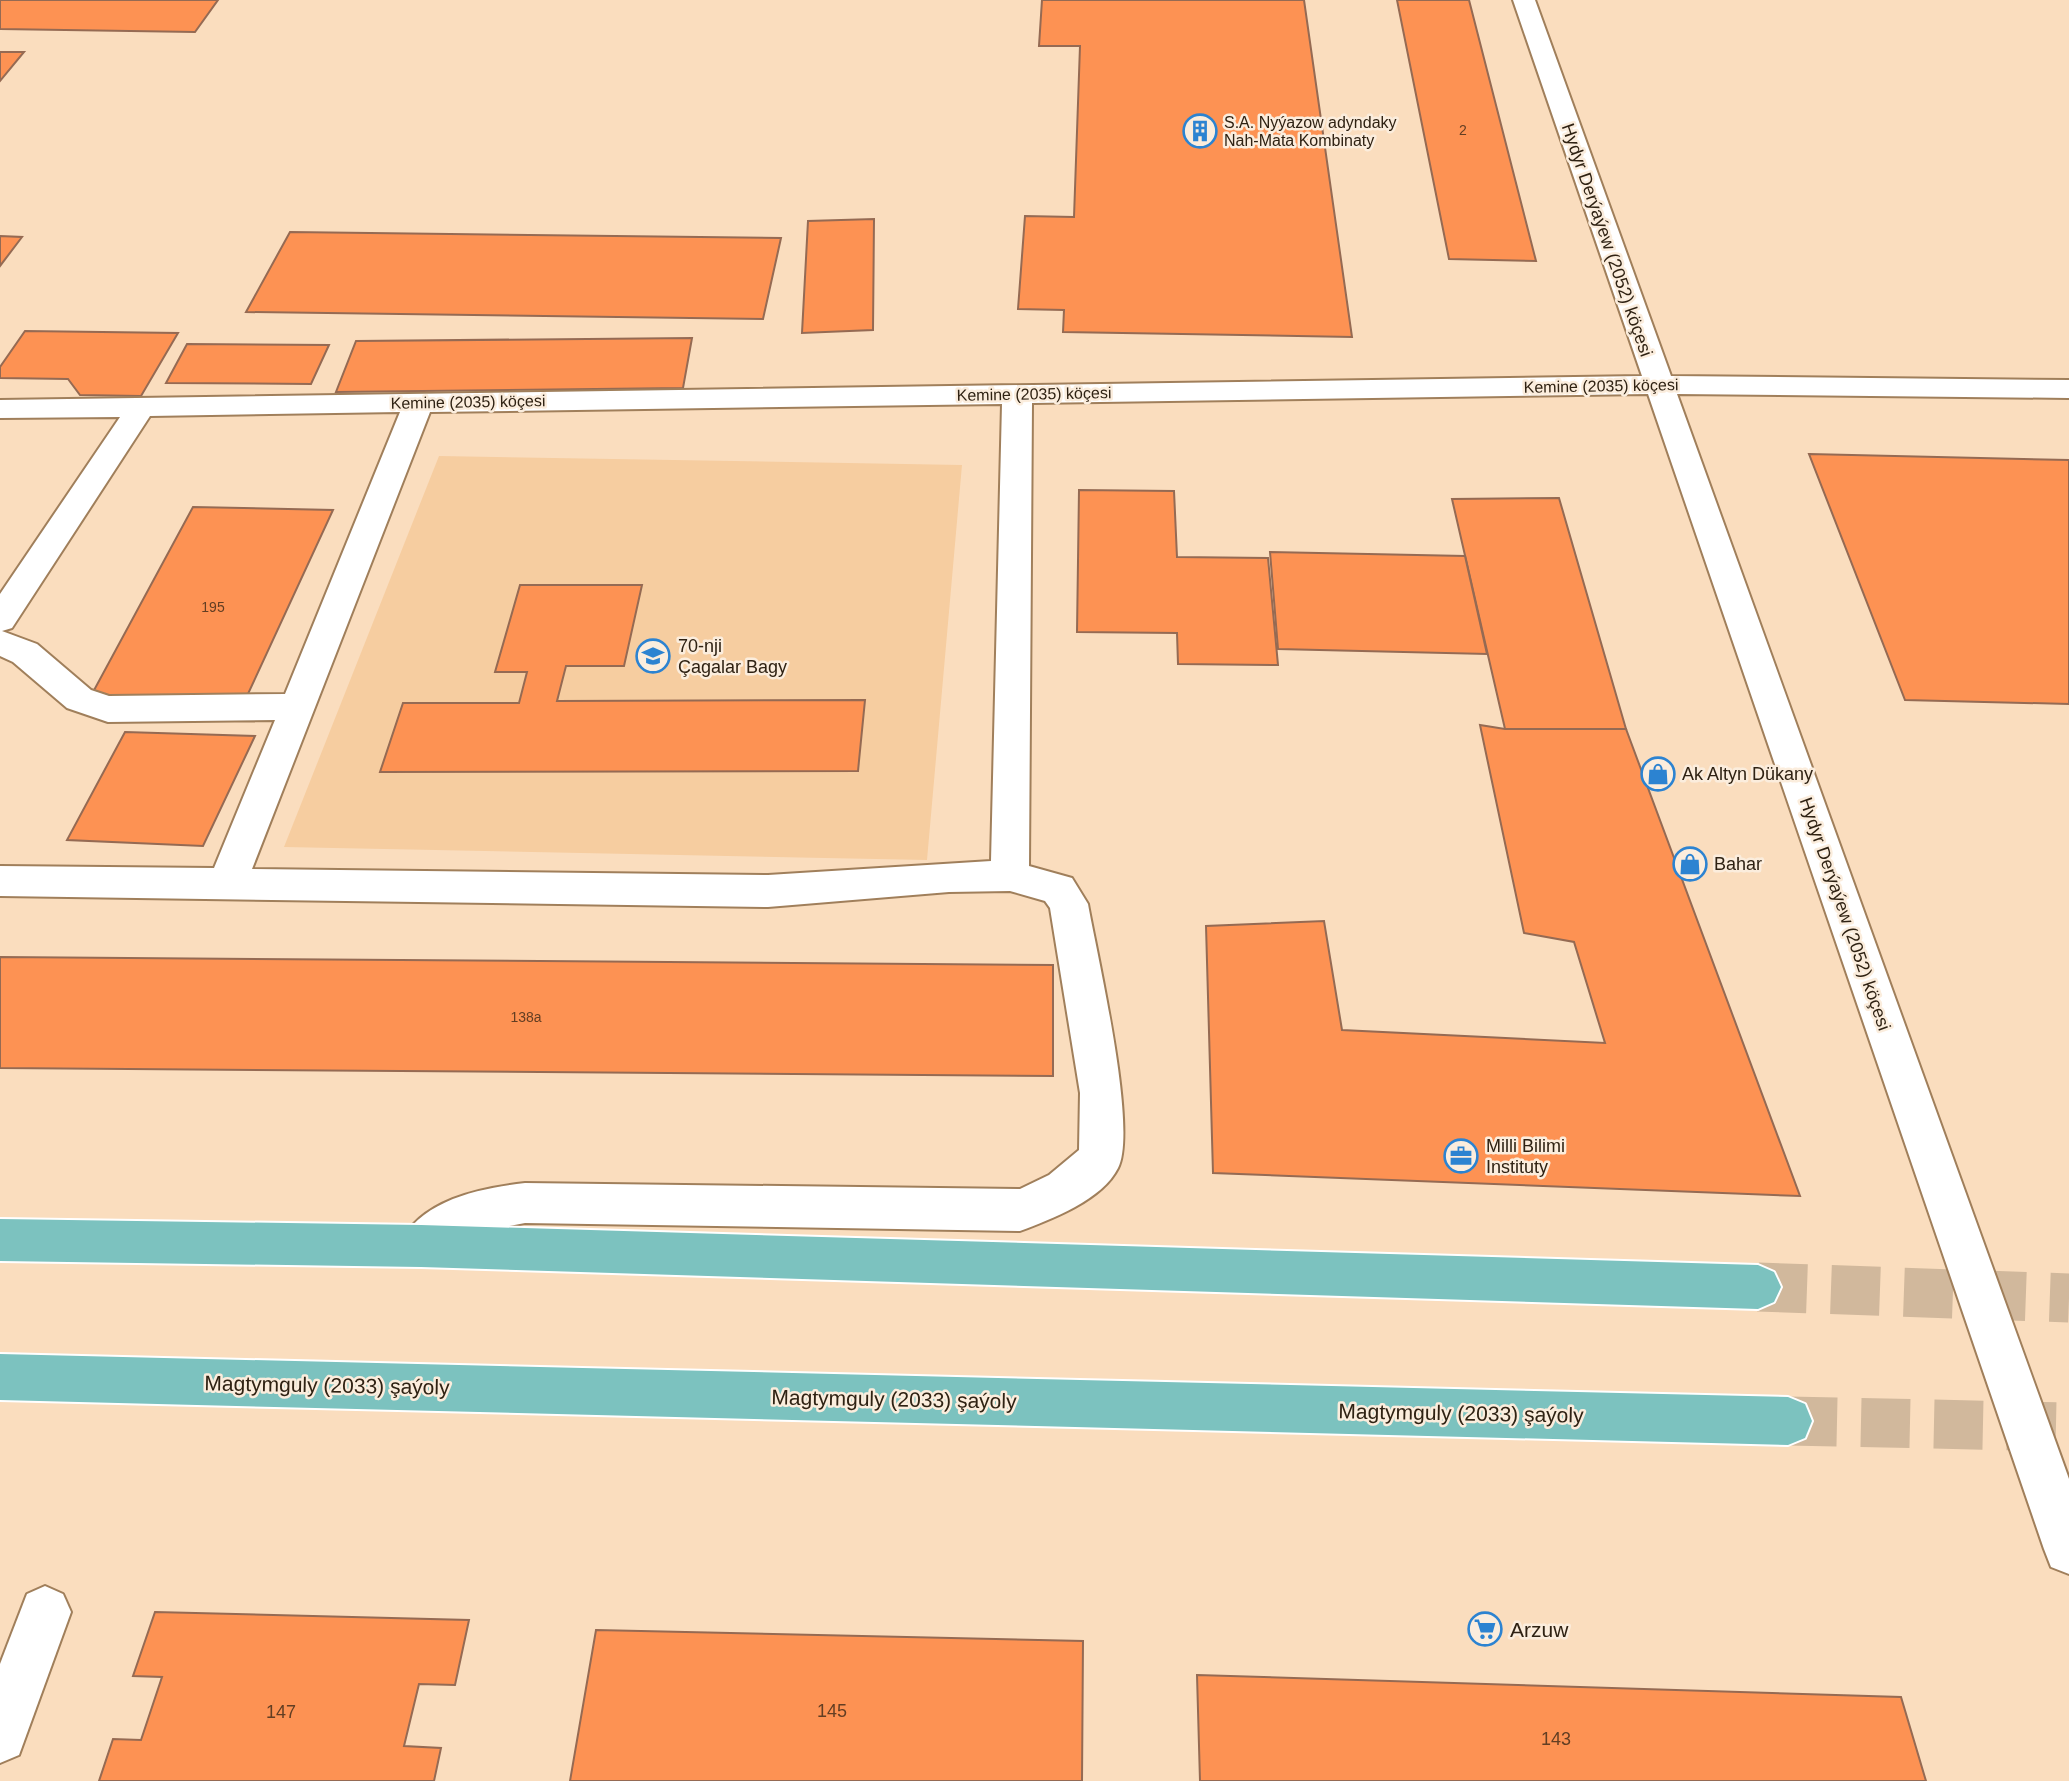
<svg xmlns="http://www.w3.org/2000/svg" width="2069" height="1781" viewBox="0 0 2069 1781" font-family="Arial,sans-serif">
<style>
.built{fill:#f6cda0}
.building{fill:#fd9253;stroke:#956a53;stroke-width:2}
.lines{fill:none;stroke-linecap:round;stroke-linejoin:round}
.major-tunnel{stroke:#d1b89c;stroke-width:49;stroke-dasharray:49 24;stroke-linecap:butt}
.minor-casing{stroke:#a07f5b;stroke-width:4}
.major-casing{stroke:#fff;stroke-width:4}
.minor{fill:#fff;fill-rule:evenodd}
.major{fill:#7cc2bf;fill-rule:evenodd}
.labels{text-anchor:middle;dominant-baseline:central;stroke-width:5;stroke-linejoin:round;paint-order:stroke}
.number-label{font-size:14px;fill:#623e23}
.far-poi-label{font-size:16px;fill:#2f2213;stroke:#fbeddd;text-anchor:start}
.far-street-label{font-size:16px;fill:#2f2213;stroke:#fbeddd}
.street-label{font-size:18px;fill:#2f2213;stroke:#fbeddd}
.poi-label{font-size:18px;fill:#2f2213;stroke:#fbeddd;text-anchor:start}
.near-number-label{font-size:18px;fill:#623e23}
.near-street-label{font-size:21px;fill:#2f2213;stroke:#fbeddd}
.near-poi-label{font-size:21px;fill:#2f2213;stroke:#fbeddd;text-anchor:start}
</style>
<rect width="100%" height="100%" fill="#faddbe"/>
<!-- built -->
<path class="built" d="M439,456L962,465L927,860L284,847Z"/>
<!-- building -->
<g class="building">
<path d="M0,0H218L195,32L0,29Z"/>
<path d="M1042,0H1304L1352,337L1063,332L1064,310L1018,309L1025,216L1074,217L1080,46H1039Z"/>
<path d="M1397,0H1469L1536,261L1449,259Z"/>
<path d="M0,52H24L0,81Z"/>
<path d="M874,219L873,330L802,333L808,221Z"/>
<path d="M290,232L781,238L763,319L246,312Z"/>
<path d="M0,236L22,237L0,266Z"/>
<path d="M25,331L178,333L141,396L80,395L68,379L0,378V367Z"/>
<path d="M692,338L683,388L336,392L356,341Z"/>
<path d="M187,344L329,345L311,384L166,383Z"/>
<path d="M1809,454L2069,460V704L1905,700Z"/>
<path d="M1079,490L1174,491L1177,557L1268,558L1278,665L1178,664L1177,633L1077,632Z"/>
<path d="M1559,498L1626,729H1505L1452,499Z"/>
<path d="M193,507L333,510L241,709L86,705Z"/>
<path d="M1270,552L1465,556L1487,654L1278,649Z"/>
<path d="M520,585H642L624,666H566L557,701L865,700L858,771L380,772L403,703H519L527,672H495Z"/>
<path d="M1480,725L1505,729H1626L1800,1196L1213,1173L1206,926L1324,921L1342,1030L1605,1043L1574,942L1524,933Z"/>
<path d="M125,732L255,736L203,846L67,840Z"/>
<path d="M0,957L1053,965V1076L0,1068Z"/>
<path d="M155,1612L469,1620L455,1685L419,1684L404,1746L441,1748L434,1781H99L113,1739L141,1740L162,1677L133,1676Z"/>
<path d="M596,1630L1083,1641L1082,1781H570Z"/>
<path d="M1197,1675L1901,1697L1926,1781H1200Z"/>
</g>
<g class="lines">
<!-- major-tunnel -->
<g class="major-tunnel">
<path d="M1758,1287L2069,1298"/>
<path d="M1788,1421L2069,1427"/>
</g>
<defs>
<g id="minor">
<path d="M1513,0H1535L1671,376L2069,380V398L1677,394L2069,1479V1574L2051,1567L2044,1549L1648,394L1032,403L1029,866L1072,878L1088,904C1097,955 1138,1129 1118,1168C1102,1200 1052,1219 1020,1231L525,1223L478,1232L437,1261L421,1267L405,1261L399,1246C419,1200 480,1188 525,1183L1020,1189L1049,1175L1079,1150L1080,1093L1050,908L1045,901L1010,891L949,892L768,907L0,896V866L214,868L275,720L108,722L67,708L13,662L0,656V594L120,417L0,418V400L1642,376ZM1002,404L991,861L768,875L252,869L430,412ZM400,412L285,694L109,696L91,690L37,644L2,631L12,628L150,416Z"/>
<path d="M45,1586L63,1594L71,1612L19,1755L0,1763V1664L27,1594Z"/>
</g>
<g id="major">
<path d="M0,1219L421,1225L1758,1265L1774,1272L1781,1287L1774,1302L1758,1309L421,1267L0,1261Z"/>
<path d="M0,1354L1788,1397L1805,1404L1812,1421L1805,1438L1788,1445L0,1400Z"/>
</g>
</defs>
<!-- minor casing -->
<use href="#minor" class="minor-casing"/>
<!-- major casing -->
<use href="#major" class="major-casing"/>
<!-- minor -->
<use href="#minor" class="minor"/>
<!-- major -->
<use href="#major" class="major"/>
</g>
<!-- icons -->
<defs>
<symbol id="building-ring" viewBox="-11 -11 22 22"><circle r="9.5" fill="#fbeddd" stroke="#2c83d1" stroke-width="1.5"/><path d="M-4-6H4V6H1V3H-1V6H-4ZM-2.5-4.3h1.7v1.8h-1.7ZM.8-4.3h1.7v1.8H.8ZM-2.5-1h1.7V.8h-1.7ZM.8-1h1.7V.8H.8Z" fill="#2c83d1"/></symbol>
<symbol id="school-ring" viewBox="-11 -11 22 22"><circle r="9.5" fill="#fbeddd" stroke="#2c83d1" stroke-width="1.5"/><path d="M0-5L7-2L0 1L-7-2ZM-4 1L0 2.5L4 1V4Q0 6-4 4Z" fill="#2c83d1"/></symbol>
<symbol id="shop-ring" viewBox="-11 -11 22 22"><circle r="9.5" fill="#fbeddd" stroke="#2c83d1" stroke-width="1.5"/><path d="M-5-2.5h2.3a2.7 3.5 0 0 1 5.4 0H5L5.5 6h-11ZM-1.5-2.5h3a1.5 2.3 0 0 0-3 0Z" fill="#2c83d1"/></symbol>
<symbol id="office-ring" viewBox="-11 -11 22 22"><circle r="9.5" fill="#fbeddd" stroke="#2c83d1" stroke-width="1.5"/><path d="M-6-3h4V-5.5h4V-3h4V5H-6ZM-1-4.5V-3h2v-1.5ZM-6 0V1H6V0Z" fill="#2c83d1"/></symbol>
<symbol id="supermarket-ring" viewBox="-11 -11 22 22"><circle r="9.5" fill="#fbeddd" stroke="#2c83d1" stroke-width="1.5"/><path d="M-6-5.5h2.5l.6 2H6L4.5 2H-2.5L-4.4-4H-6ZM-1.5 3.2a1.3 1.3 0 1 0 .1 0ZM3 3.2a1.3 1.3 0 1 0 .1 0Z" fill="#2c83d1"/></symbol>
</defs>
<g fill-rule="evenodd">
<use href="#building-ring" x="1181" y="112" width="38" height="38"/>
<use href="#school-ring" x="634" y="637" width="38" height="38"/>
<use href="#shop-ring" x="1639" y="755" width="38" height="38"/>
<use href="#shop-ring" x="1671" y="845" width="38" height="38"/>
<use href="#office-ring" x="1442" y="1137" width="38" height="38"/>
<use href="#supermarket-ring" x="1466" y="1610" width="38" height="38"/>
</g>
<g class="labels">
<!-- number labels -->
<g class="number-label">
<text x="1463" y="130">2</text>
<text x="213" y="607">195</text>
<text x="526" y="1017">138a</text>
</g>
<!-- far-poi labels -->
<g class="far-poi-label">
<text x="1224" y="122">S.A. Nyýazow adyndaky<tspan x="1224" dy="18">Nah-Mata Kombinaty</tspan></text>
</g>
<!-- far-street labels -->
<g class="far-street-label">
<text transform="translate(1601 386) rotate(-1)">Kemine (2035) köçesi</text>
<text transform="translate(1034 394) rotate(-1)">Kemine (2035) köçesi</text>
<text transform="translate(468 402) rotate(-1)">Kemine (2035) köçesi</text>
</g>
<!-- street labels -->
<g class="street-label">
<text transform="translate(1607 240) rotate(71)">Hydyr Derýaýew (2052) köçesi</text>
<text transform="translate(1845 914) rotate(71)">Hydyr Derýaýew (2052) köçesi</text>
</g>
<!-- poi labels -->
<g class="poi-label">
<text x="678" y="646">70-nji<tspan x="678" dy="21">Çagalar Bagy</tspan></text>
<text x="1682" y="774">Ak Altyn Dükany</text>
<text x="1714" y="864">Bahar</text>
<text x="1486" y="1146">Milli Bilimi<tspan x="1486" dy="21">Instituty</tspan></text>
</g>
<!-- near-number labels -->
<g class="near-number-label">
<text x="832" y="1711">145</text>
<text x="281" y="1712">147</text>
<text x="1556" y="1739">143</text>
</g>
<!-- near-street labels -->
<g class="near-street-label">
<text transform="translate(327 1385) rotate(1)">Magtymguly (2033) şaýoly</text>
<text transform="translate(894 1399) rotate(1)">Magtymguly (2033) şaýoly</text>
<text transform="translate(1461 1413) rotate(1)">Magtymguly (2033) şaýoly</text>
</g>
<!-- near-poi labels -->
<g class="near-poi-label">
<text x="1510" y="1629">Arzuw</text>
</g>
</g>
</svg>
